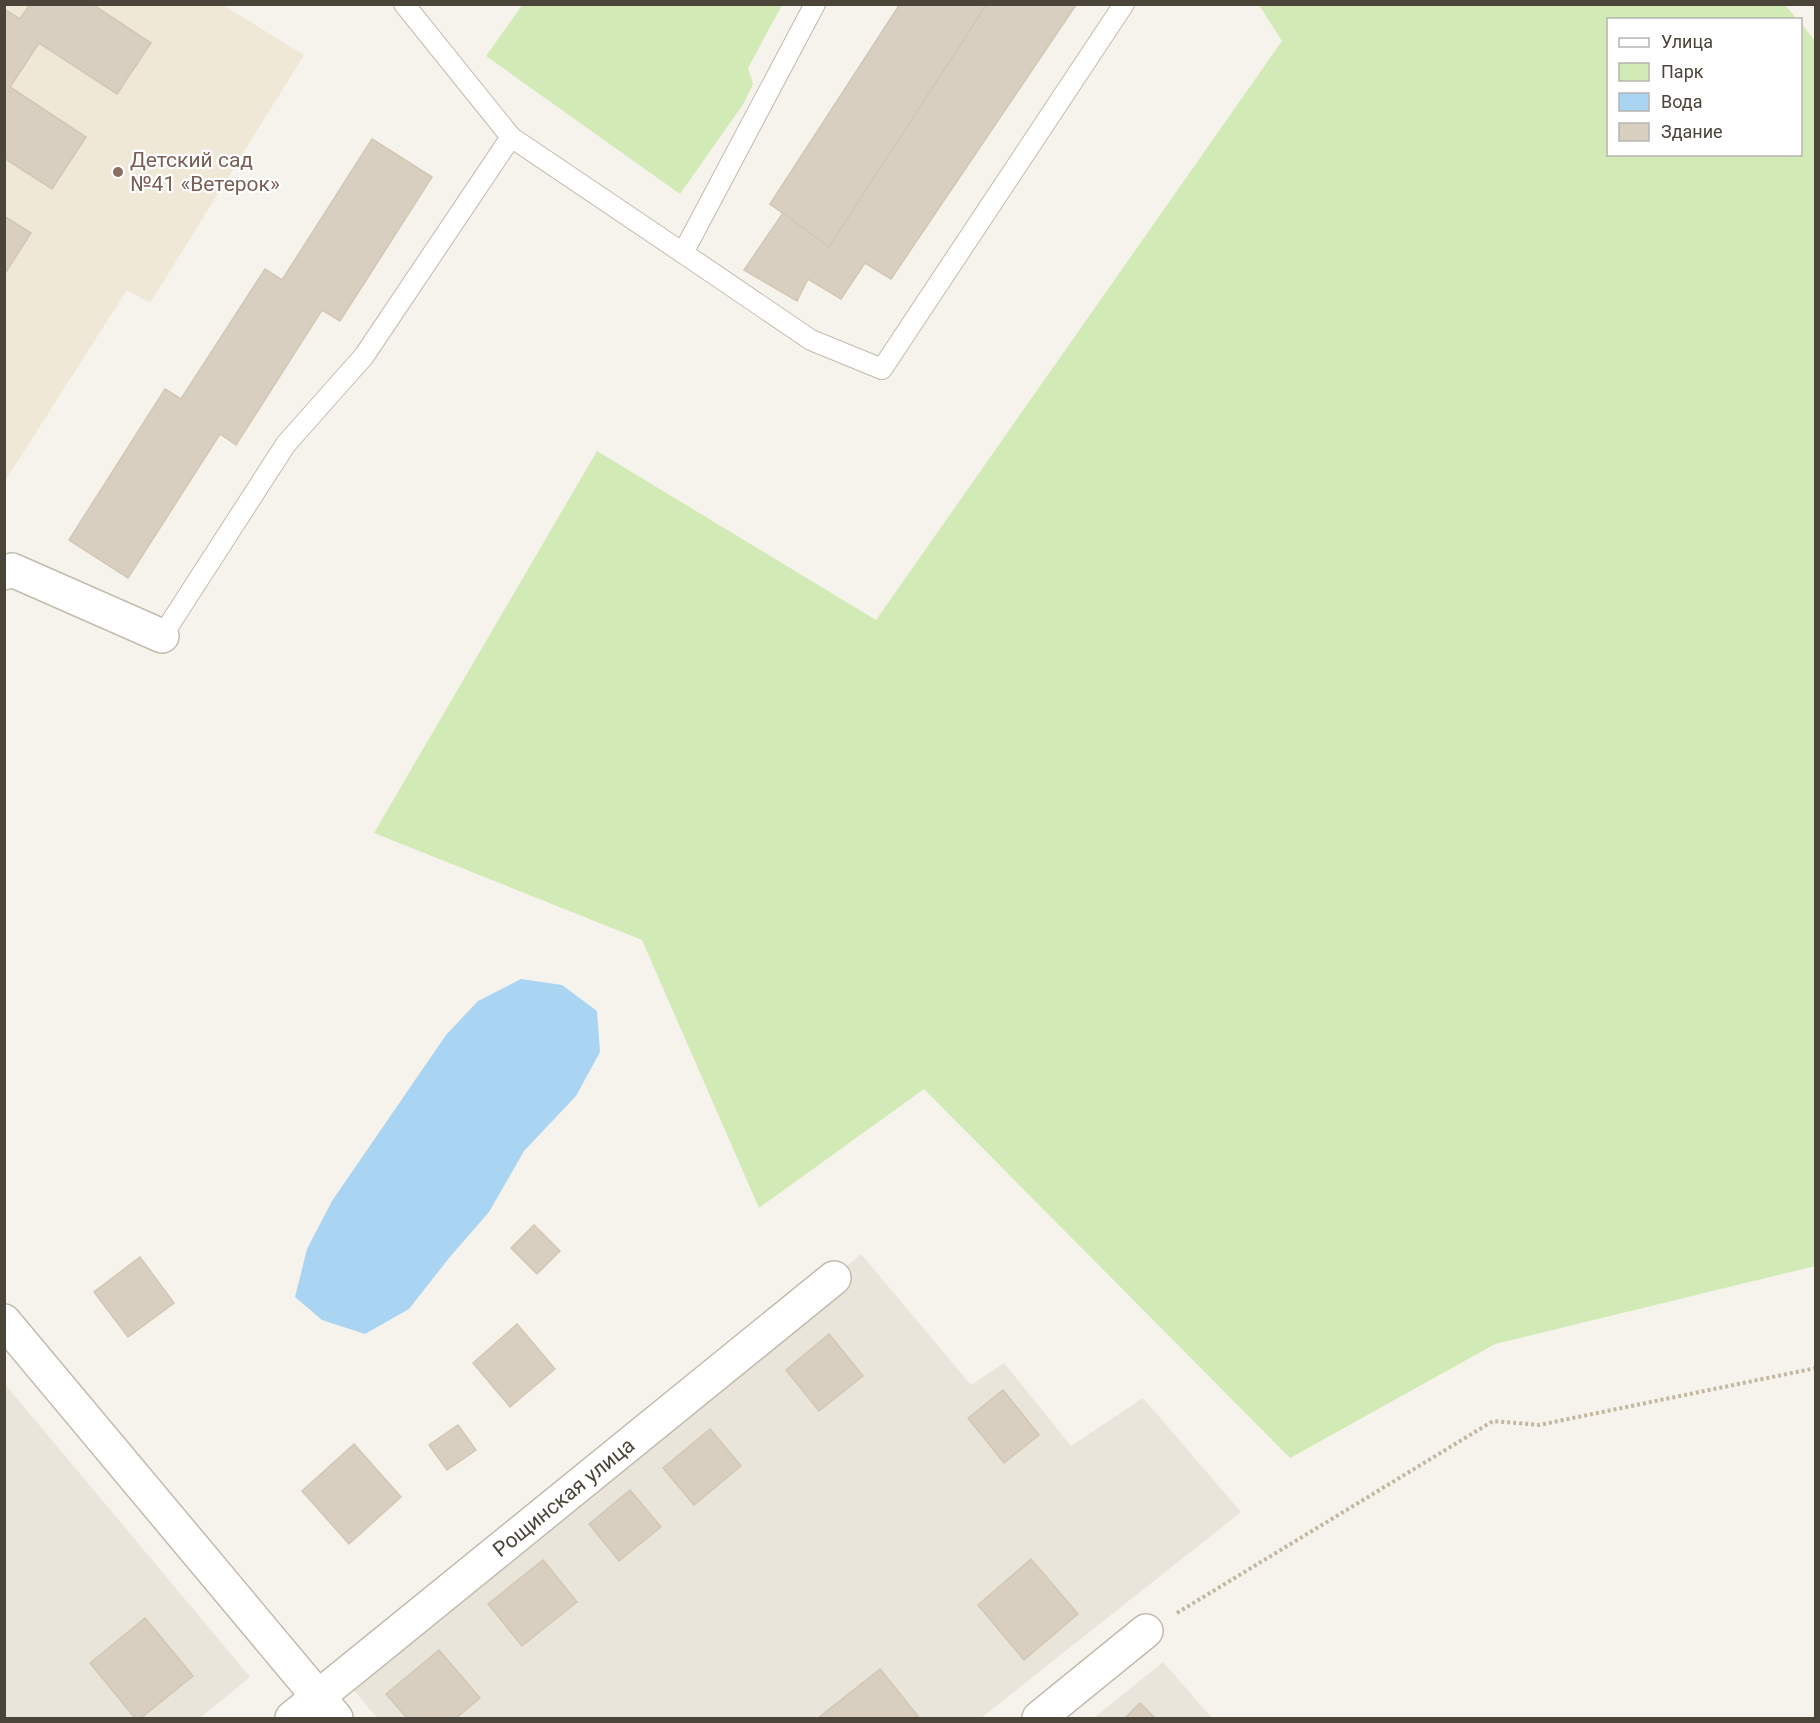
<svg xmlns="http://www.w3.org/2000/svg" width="1820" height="1723" viewBox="0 0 1820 1723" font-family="Roboto,sans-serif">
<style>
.residential{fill:#eae5da}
.education{fill:#efe8d6}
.green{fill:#d2eab5}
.water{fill:#a9d4f2}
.building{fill:#d8cfc1;stroke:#d3c7b4;stroke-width:1.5}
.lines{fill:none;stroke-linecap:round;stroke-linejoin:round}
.lane-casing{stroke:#c2bbae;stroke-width:22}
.street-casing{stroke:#c2bbae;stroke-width:36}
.path{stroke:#c4b79f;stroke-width:4;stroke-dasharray:3 3;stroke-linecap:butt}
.lane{stroke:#fff;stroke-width:20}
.street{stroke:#fff;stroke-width:33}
.education-dot{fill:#8d6e63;stroke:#fff;stroke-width:2}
.labels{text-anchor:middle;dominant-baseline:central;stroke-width:4.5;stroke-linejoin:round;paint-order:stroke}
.education-label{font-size:21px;fill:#785e54;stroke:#fff;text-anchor:start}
.street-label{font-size:21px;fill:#4b4439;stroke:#fff}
</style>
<rect width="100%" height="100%" fill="#f6f3ec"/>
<!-- residential -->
<g class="residential">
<path d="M861,1254L971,1385L1004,1363L1071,1446L1143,1398L1241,1512L981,1718H377L351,1687Z"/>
<path d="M4,1383L250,1677L200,1718H5Z"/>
<path d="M1163,1662L1212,1718H1094Z"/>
</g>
<!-- education -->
<path class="education" d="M5,5H223L304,55L150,303L127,290L5,481Z"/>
<!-- green -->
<g class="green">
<path d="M523,4H782V5L748,68L753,84L744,103L680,194L486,56Z"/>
<path d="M1785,5L1797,19L1608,20V154H1800L1801,23L1815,41V1266L1495,1344L1290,1458L924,1089L759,1208L642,940L374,833L597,451L876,620L1282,41L1259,5Z"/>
</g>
<!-- water -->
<path class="water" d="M521,979L562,985L597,1011L600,1052L576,1096L524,1151L489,1212L449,1258L409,1309L365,1334L322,1320L295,1297L307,1249L332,1201L446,1035L478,1001Z"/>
<!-- building -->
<g class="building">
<path d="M30,4H92L151,43L117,94L39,43L10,87L86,137L52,189L4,158V9L20,19Z"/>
<path d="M900,4H987L829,247L770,204Z"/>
<path d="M987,4L1076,5L891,279L865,263L841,299L808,279L797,301L744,270L783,213L829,247Z"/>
<path d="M372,139L432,177L340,321L322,310L236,445L220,434L128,578L69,540L165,389L181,399L265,269L282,280Z"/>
<path d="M4,216L31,233L4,275Z"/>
<path d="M534,1225L560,1251L537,1274L511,1248Z"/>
<path d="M140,1257L174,1303L128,1337L94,1292Z"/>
<path d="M517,1324L555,1369L510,1407L473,1363Z"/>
<path d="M829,1334L863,1376L819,1411L786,1370Z"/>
<path d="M1003,1390L1039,1435L1004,1463L968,1418Z"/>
<path d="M458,1425L476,1450L447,1470L429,1445Z"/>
<path d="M710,1429L741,1466L694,1505L663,1468Z"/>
<path d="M354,1444L401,1497L349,1544L302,1491Z"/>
<path d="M630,1490L661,1527L619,1561L589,1524Z"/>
<path d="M1031,1559L1078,1614L1024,1660L978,1605Z"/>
<path d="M543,1560L577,1602L522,1646L488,1604Z"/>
<path d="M145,1618L193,1676L141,1718H135L90,1663Z"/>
<path d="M439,1650L480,1698L456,1718H407L386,1694Z"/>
<path d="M880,1669L918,1716L915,1718H818Z"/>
<path d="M1140,1703L1155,1718H1125Z"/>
</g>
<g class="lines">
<defs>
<g id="lane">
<path d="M511,137L683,253L815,4"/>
<path d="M683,253L811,340L882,369L1124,4"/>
<path d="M162,636L286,444L364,356L511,137L404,4"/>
</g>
<g id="street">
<path d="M4,573L12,570L162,636"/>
<path d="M4,1321L336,1718"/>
<path id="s1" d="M292,1718L834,1278"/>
<path d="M1039,1718L1146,1631"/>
</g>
</defs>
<!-- lane casing -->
<use href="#lane" class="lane-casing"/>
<!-- street casing -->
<use href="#street" class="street-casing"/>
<!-- path -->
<path class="path" d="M1177,1613L1493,1421L1539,1425L1816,1368"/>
<!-- lane -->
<use href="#lane" class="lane"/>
<!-- street -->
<use href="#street" class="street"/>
</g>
<!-- markers -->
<circle class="education-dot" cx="118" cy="172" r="6"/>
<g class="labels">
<!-- education labels -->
<g class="education-label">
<text x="130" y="160">Детский сад<tspan x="130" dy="24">№41 «Ветерок»</tspan></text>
</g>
<!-- street labels -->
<g class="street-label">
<text stroke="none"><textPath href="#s1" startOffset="350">Рощинская улица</textPath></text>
</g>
</g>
<!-- border -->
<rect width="1820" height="1723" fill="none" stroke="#4b4439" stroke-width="12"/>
<!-- legend -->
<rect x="1607" y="18" width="195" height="138" fill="#ffffff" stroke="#b7b4b0" stroke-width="1.5"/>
<rect x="1619" y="38" width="30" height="9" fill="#ffffff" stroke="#b7b4b0" stroke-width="1.5"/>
<text x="1661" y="48" font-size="18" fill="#4b4439">Улица</text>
<rect x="1619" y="63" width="30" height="18" fill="#d2eab5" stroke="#b7b4b0" stroke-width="1.5"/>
<text x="1661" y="78" font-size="18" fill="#4b4439">Парк</text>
<rect x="1619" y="93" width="30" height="18" fill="#a9d4f2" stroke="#b7b4b0" stroke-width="1.5"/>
<text x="1661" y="108" font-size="18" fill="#4b4439">Вода</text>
<rect x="1619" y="123" width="30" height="18" fill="#d8cfc1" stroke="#b7b4b0" stroke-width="1.5"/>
<text x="1661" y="138" font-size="18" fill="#4b4439">Здание</text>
</svg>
